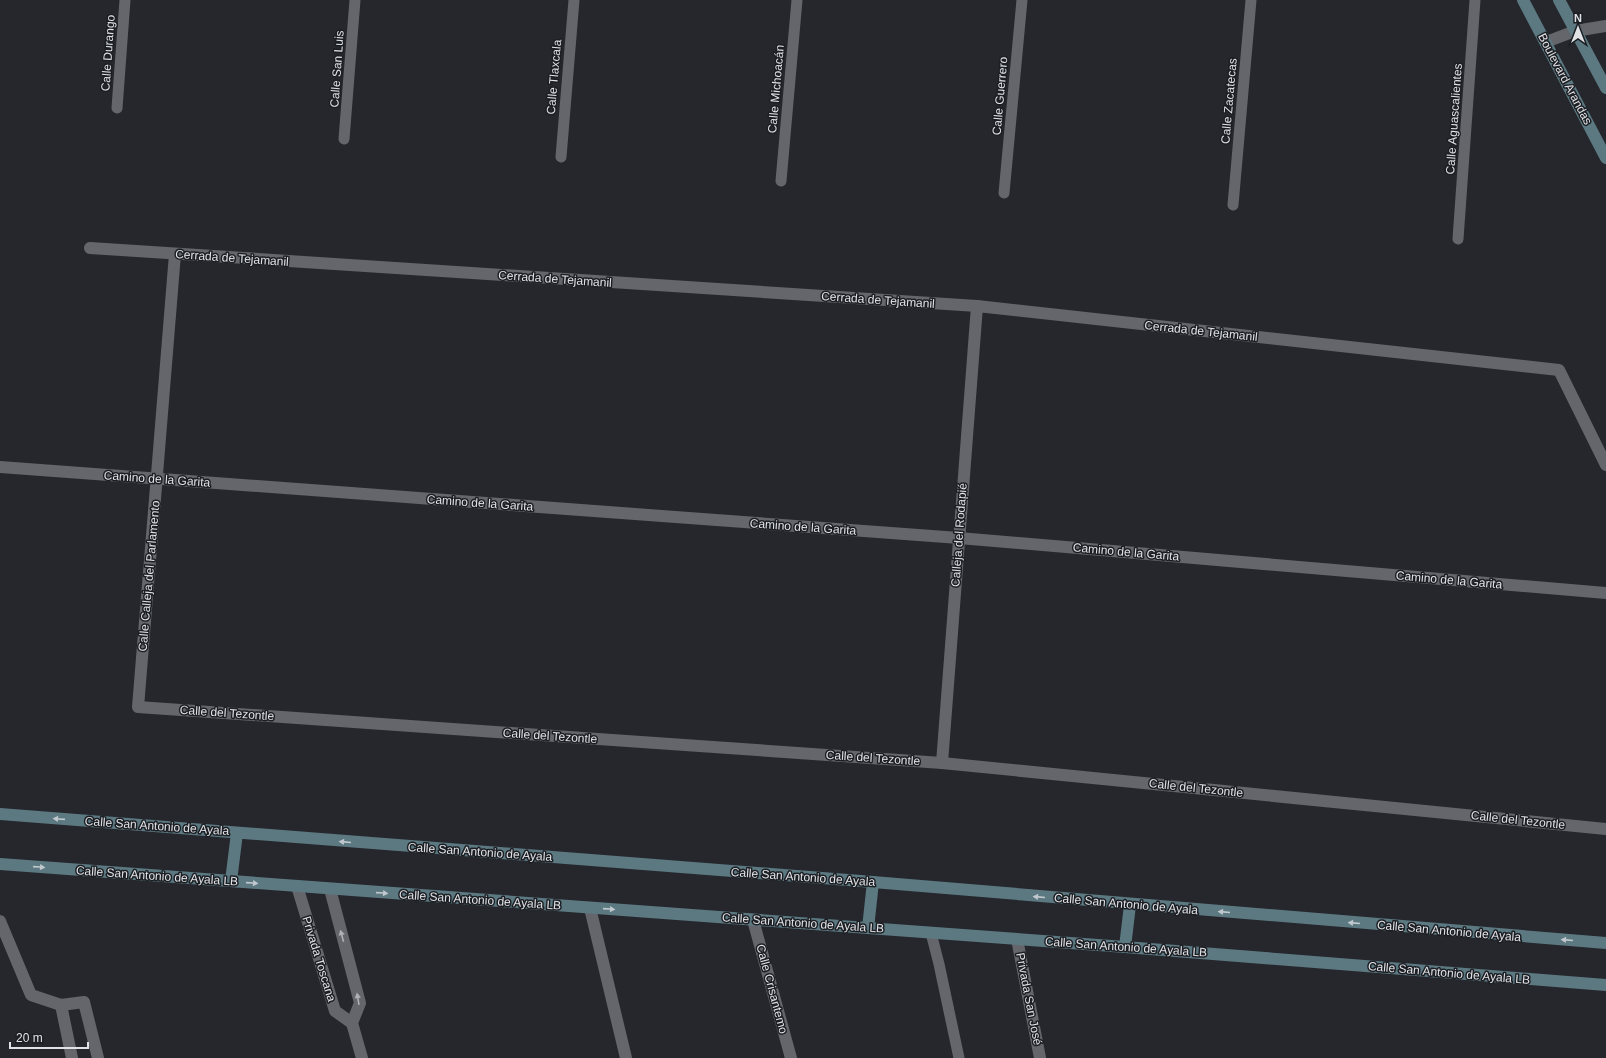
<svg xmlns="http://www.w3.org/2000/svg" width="1606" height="1058" viewBox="0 0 1606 1058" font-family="Arial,sans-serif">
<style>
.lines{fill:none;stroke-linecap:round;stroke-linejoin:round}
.lane{stroke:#64666c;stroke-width:11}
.street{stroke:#64666c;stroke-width:12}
.secondary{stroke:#5c7982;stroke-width:12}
.oneway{fill:#c0c8cd}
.oneway2{fill:#afb0b5}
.labels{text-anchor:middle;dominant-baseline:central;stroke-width:3;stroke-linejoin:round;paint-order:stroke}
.street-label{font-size:12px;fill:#e1e2e6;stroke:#1b1e23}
</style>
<rect width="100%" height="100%" fill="#25272c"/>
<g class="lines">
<!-- lane -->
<g class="lane">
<path d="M117,108L125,0"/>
<path d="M344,139L355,0"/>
<path d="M561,157L574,0"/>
<path d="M781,181L797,0"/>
<path d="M1004,193L1022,0"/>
<path d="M1233,205L1251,0"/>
<path d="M1458,239L1475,0"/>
<path d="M931,933L939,964L959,1058"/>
</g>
<!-- street -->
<g class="street">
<path d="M1546,42L1575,31L1606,26"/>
<path d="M90,248L977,306L1559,370L1606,465"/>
<path d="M175,254L138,707L942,763L1606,829"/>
<path d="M0,467L959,538L1606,593"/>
<path d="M942,763L977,306"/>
<path d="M297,886L335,1011L352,1023"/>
<path d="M330,889L360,1003L352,1023L362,1058"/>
<path d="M590,908L626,1058"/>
<path d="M753,920L791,1058"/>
<path d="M0,921L31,995L61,1005L84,1002L98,1058"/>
<path d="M1017,939L1040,1058"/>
<path d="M61,1005L72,1058"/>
</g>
<!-- secondary -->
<g class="secondary">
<path d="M1523,0L1606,158"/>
<path d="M1559,0L1606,88"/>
<path d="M0,814L873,882L1606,943"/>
<path d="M0,864L1125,947L1606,985"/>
<path d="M231,881L237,833"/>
<path d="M868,928L873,882"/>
<path d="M1125,947L1130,905"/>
</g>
</g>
<!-- one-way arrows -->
<defs><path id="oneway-solid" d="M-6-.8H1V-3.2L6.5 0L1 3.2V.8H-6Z"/></defs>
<g class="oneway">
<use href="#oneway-solid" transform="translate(59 819) rotate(-176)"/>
<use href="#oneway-solid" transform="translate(345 842) rotate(-175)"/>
<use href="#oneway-solid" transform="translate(39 867) rotate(4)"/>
<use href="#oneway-solid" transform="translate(252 883) rotate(4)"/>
<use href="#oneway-solid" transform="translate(382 893) rotate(4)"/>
<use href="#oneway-solid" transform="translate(1039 897) rotate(-175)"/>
<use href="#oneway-solid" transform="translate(609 909) rotate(4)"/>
<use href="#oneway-solid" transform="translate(1224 912) rotate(-175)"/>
<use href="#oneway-solid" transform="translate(1354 923) rotate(-175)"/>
<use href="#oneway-solid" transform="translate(1567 940) rotate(-175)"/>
</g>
<g class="oneway2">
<use href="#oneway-solid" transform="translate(342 936) rotate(-105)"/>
<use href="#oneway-solid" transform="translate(358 999) rotate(-100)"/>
</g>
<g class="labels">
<!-- street labels -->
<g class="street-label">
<text transform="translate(108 53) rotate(-86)">Calle Durango</text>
<text transform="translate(337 69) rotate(-86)">Calle San Luis</text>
<text transform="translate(554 77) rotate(-85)">Calle Tlaxcala</text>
<text transform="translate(1565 79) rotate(62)">Boulevard Arandas</text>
<text transform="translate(776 89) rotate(-85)">Calle Michoacán</text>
<text transform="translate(1000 96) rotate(-85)">Calle Guerrero</text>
<text transform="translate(1229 101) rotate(-85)">Calle Zacatecas</text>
<text transform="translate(1454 119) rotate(-86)">Calle Aguascalientes</text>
<text transform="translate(232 258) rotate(4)">Cerrada de Tejamanil</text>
<text transform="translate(555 279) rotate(4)">Cerrada de Tejamanil</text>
<text transform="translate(878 300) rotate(4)">Cerrada de Tejamanil</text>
<text transform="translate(1201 331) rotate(6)">Cerrada de Tejamanil</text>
<text transform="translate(157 479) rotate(4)">Camino de la Garita</text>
<text transform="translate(480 503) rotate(4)">Camino de la Garita</text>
<text transform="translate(803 527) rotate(4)">Camino de la Garita</text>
<text transform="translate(959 535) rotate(-86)">Calleja del Rodapié</text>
<text transform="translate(1126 552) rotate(5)">Camino de la Garita</text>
<text transform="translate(149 576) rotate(-85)">Calle Calleja del Parlamento</text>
<text transform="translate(1449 580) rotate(5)">Camino de la Garita</text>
<text transform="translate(227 713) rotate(4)">Calle del Tezontle</text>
<text transform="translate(550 736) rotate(4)">Calle del Tezontle</text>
<text transform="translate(873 758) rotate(4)">Calle del Tezontle</text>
<text transform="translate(1196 788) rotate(6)">Calle del Tezontle</text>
<text transform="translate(1518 820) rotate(6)">Calle del Tezontle</text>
<text transform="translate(157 826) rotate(4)">Calle San Antonio de Ayala</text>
<text transform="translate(480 852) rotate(4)">Calle San Antonio de Ayala</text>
<text transform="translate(157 876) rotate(4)">Calle San Antonio de Ayala LB</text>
<text transform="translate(803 877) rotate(4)">Calle San Antonio de Ayala</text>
<text transform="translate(480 900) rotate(4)">Calle San Antonio de Ayala LB</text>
<text transform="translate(1126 904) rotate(5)">Calle San Antonio de Ayala</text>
<text transform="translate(803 923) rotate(4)">Calle San Antonio de Ayala LB</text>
<text transform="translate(1449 931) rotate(5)">Calle San Antonio de Ayala</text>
<text transform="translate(1126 947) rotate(4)">Calle San Antonio de Ayala LB</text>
<text transform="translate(319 959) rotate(73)">Privada Toscana</text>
<text transform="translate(1449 973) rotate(5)">Calle San Antonio de Ayala LB</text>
<text transform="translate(772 989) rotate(75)">Calle Crisantemo</text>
<text transform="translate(1029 999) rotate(79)">Privada San José</text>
</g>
</g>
<!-- north arrow -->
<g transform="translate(1578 28)" stroke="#1b1e23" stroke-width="3" paint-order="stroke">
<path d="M0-3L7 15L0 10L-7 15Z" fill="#e1e2e6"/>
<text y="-6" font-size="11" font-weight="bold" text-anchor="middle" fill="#e1e2e6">N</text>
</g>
<!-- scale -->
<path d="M10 1042v6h78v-6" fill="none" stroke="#e1e2e6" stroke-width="2"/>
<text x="16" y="1042" font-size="12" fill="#e1e2e6" stroke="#1b1e23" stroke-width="3" paint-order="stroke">20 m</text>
</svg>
